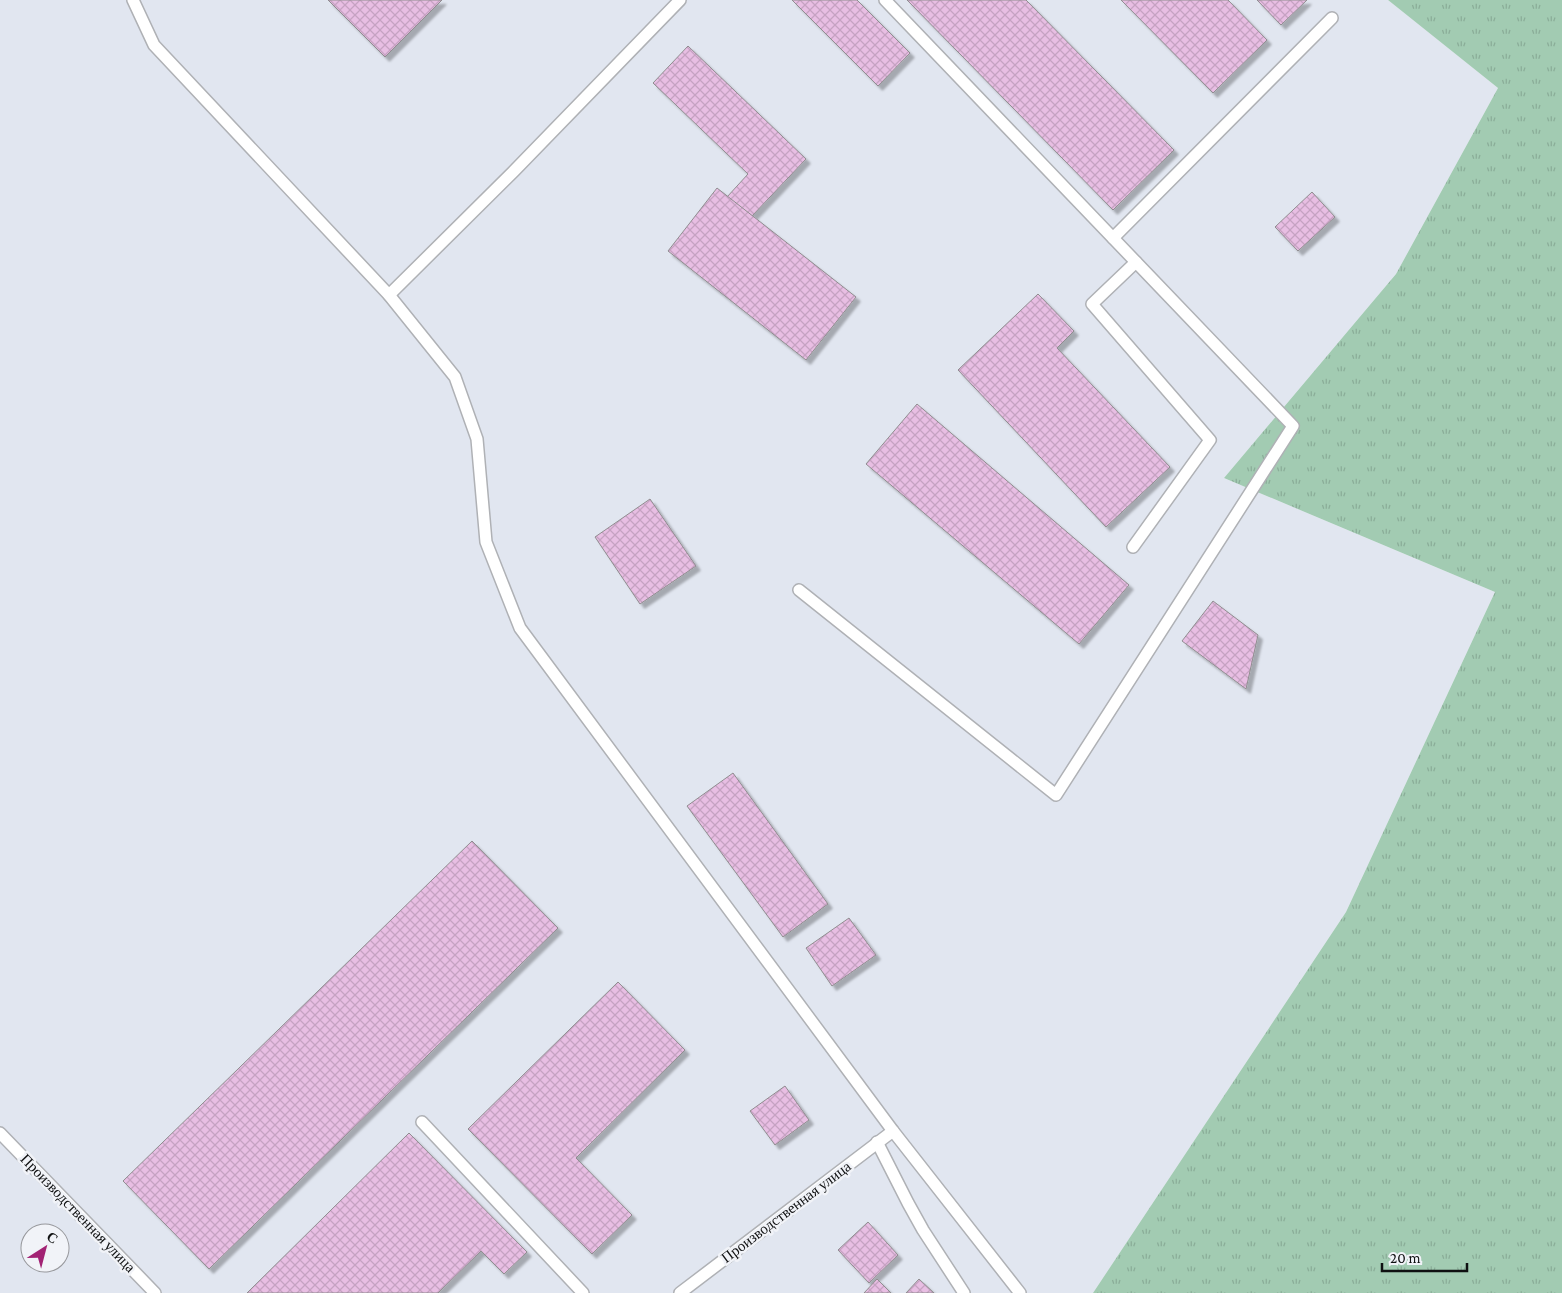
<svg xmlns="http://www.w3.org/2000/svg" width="1562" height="1293" viewBox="0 0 1562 1293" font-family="'Crimson Pro',serif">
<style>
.built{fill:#e1e6f0;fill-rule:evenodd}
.grass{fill:url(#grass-tufts)}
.building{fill:url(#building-cross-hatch);stroke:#908d90;filter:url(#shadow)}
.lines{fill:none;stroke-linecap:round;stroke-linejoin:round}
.lane-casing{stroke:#afb1b5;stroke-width:14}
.lane{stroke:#fff;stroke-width:11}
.labels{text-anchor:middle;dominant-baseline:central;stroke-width:5;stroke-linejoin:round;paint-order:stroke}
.street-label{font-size:15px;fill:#0f1011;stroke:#f1f3f8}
</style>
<defs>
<pattern id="grass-tufts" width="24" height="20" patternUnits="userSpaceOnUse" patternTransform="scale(1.25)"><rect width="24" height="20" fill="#a2cbb2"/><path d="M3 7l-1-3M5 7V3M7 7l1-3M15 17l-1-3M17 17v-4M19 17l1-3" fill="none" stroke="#8aad98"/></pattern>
<pattern id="building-cross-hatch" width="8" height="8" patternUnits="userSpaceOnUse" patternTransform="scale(1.25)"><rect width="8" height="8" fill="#e8bee3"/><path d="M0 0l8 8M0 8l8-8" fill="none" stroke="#c6a2c2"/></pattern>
<filter id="shadow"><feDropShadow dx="4.5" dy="4.5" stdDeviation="1" flood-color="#0004"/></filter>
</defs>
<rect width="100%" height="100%" fill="#f1f3f8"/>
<!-- built -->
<path class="built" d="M0,0H1388L1498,88L1396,274L1224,478L1495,592L1346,912L1093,1293H0ZM30,1233H60V1263H30Z"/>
<!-- grass -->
<path class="grass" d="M1388,0H1562V1293H1093L1346,912L1495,592L1224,478L1396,274L1498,88Z"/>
<!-- building -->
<g class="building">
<path d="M328,0H442L385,57Z"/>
<path d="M792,0H857L910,53L878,86Z"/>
<path d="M907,0H1026L1174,150L1113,210Z"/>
<path d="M1121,0H1228L1267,40L1213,93Z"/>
<path d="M1257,0H1307L1281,25Z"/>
<path d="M688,46L806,159L752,216L727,197L748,174L653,83Z"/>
<path d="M717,188L856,297L806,360L668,251Z"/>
<path d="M1312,192L1335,217L1298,251L1275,227Z"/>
<path d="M1038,294L1074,331L1057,348L1170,467L1106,527L958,370Z"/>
<path d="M917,404L1129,585L1079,644L866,464Z"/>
<path d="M650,499L696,566L640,604L595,537Z"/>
<path d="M1213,601L1258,635L1246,689L1182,641Z"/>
<path d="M733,773L828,904L783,937L687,806Z"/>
<path d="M472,841L558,928L209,1269L123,1181Z"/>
<path d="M849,918L876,955L832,986L806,948Z"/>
<path d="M618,982L685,1050L576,1158L632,1215L592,1254L468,1129Z"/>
<path d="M785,1086L809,1120L775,1145L750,1111Z"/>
<path d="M409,1133L527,1252L504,1274L481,1251L438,1293H247Z"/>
<path d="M868,1222L898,1255L869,1283L838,1250Z"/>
<path d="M877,1279L891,1293H864Z"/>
<path d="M919,1279L934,1293H906Z"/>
</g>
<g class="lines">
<defs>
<g id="lane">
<path d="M133,0L154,45L389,295L455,377L477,439L486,542L520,628L893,1131L1020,1293"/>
<path d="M1113,238L1332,18"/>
<path d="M389,295L514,171L680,0"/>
<path d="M1133,547L1210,440L1092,304L1136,262"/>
<path d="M799,590L1056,795L1293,426L885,0"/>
<path d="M422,1122L583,1293"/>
<path d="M0,1133L155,1293"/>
<path d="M877,1142L908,1203L923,1230L964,1293"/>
<path d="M680,1293L893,1131"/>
</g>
</defs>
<!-- lane casing -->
<use href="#lane" class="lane-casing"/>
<!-- lane -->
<use href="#lane" class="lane"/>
</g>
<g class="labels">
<!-- street labels -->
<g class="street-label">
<text transform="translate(786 1212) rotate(-37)">Производственная улица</text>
<text transform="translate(78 1213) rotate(46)">Производственная улица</text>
</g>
</g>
<!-- north arrow -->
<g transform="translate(45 1248) rotate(36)"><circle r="24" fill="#f1f3f8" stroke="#97989c"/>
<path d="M0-4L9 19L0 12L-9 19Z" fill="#a22274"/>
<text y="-8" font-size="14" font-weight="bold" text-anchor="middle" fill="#0f1011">С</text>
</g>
<!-- scale -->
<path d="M1382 1263v8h85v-8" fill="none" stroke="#0f1011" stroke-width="2.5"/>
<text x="1390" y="1263" font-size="15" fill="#0f1011" stroke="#f1f3f8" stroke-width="4" paint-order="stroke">20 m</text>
</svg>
